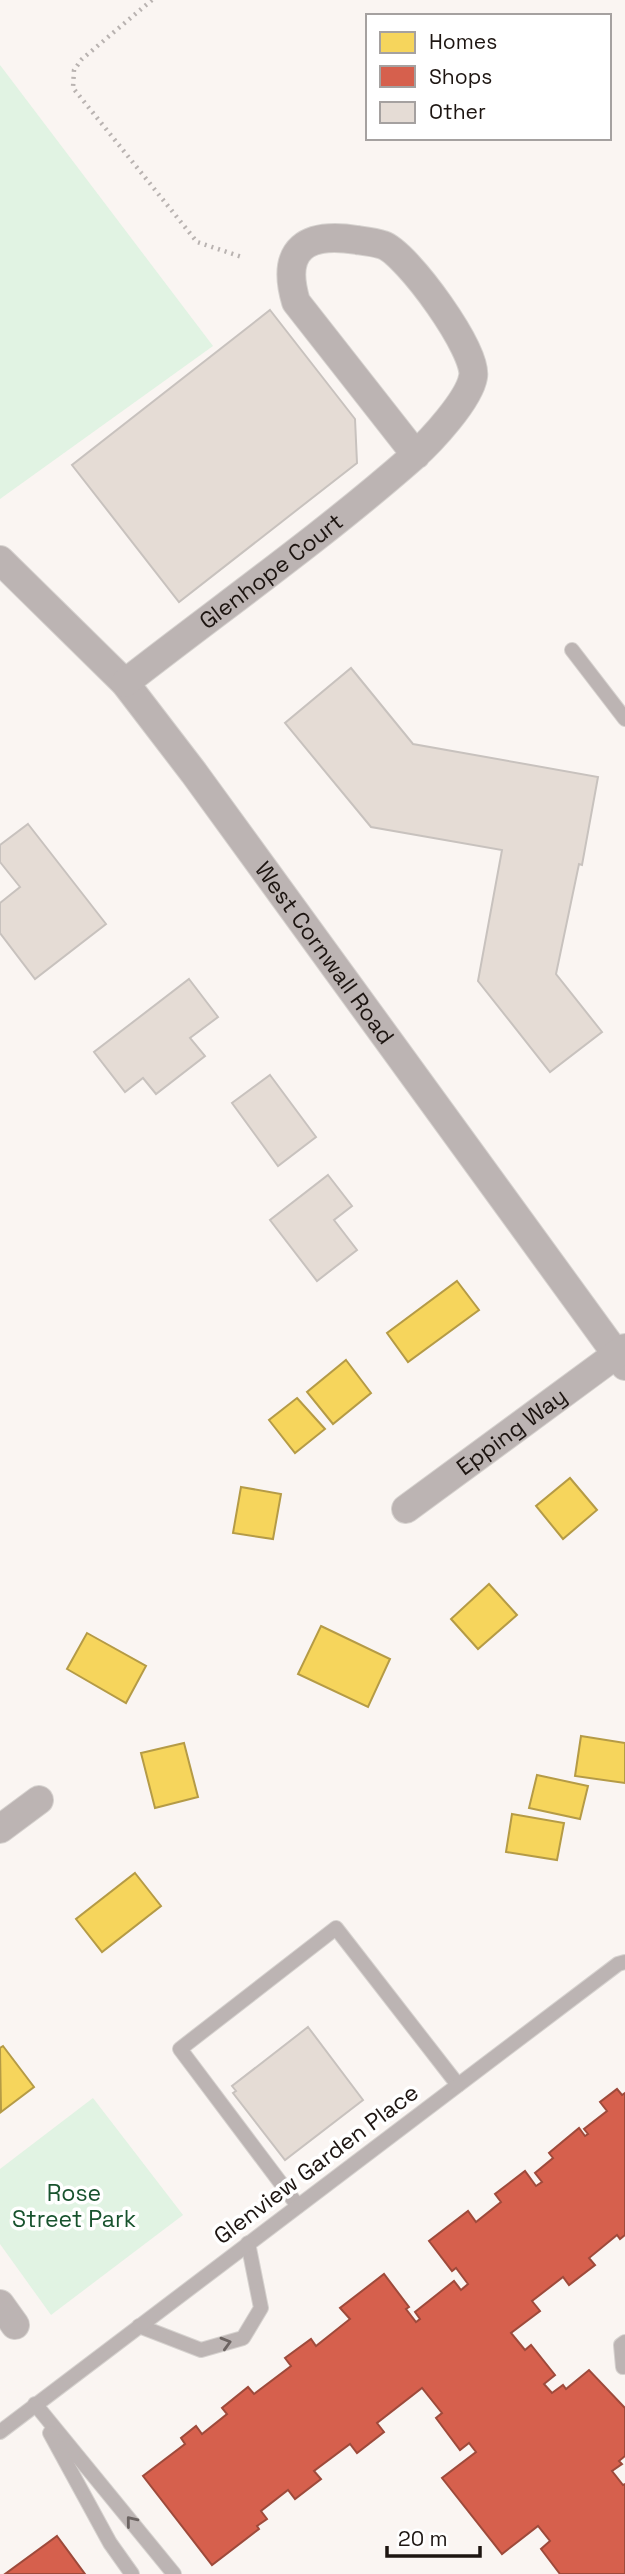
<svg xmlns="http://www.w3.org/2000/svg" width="625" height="2574" viewBox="0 0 625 2574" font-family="'Space Grotesk',sans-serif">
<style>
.green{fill:#e1f3e3}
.homes{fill:#f6d55c;stroke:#b59b46;stroke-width:2}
.shops{fill:#d6604d;stroke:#9e4a3b;stroke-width:2}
.building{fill:#e5dcd5;stroke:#c8c2be;stroke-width:2}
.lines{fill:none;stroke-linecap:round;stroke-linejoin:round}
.service-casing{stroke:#d6d2cf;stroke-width:16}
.minor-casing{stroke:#d6d2cf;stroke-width:30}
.path{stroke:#b9b3b1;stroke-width:4.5;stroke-dasharray:2 5;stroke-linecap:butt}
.service{stroke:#bcb4b3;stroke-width:14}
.minor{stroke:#bcb4b3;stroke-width:28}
.oneway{stroke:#6c6462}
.labels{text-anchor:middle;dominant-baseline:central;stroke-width:7;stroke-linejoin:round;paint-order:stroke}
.street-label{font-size:23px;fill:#1d1511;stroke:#fff}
.park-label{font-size:23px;fill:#18532e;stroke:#fff}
</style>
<rect width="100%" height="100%" fill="#faf5f2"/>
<!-- green -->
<g class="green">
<path d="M0,65L213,346L0,499Z"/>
<path d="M93,2098L183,2215L51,2315L0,2244V2169Z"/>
</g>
<!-- homes -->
<g class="homes">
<path d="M457,1281L479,1310L408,1362L387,1333Z"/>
<path d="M346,1360L371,1393L333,1424L307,1392Z"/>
<path d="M297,1398L325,1429L295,1453L269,1420Z"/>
<path d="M570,1478L597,1510L563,1539L536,1506Z"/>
<path d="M241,1487L281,1494L273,1539L233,1533Z"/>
<path d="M489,1584L517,1615L478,1649L451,1619Z"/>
<path d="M321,1626L390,1659L368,1707L298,1674Z"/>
<path d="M87,1633L146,1666L126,1703L67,1669Z"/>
<path d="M581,1736L625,1743V1783L575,1776Z"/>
<path d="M184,1743L198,1797L155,1808L141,1753Z"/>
<path d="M537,1775L588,1786L580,1819L529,1808Z"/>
<path d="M512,1814L564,1823L557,1860L506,1852Z"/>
<path d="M135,1873L161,1906L102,1952L76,1919Z"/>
<path d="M3,2046L34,2087L1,2112L0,2048Z"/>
</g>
<!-- shops -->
<g class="shops">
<path d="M617,2089L622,2095L625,2093V2235L620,2239L617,2235L589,2258L595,2265L569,2285L563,2277L532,2301L540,2311L511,2333L525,2350L531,2345L555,2375L544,2384L552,2393L563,2385L566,2389L589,2370L625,2408V2456L619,2461L622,2464L612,2471L623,2485L625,2484V2574H560L541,2549L550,2541L538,2526L502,2554L442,2478L476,2452L469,2443L460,2450L436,2418L442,2413L422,2388L377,2423L384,2432L357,2453L350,2444L314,2471L321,2479L295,2499L288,2490L261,2511L267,2519L257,2526L259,2529L212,2565L143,2476L185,2444L181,2438L196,2426L202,2434L227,2414L222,2408L248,2387L254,2394L291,2366L285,2358L311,2339L316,2346L350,2319L340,2308L384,2274L409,2307L406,2309L416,2322L420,2319L415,2312L454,2281L461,2290L468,2284L456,2268L452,2271L429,2241L468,2211L476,2222L501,2202L495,2194L525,2171L536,2186L542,2182L535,2173L553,2158L549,2153L579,2128L585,2136L588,2134L584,2129L607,2111L600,2102Z"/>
<path d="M57,2536L85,2574H5Z"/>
</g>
<!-- building -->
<g class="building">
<path d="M270,310L355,419L357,463L179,602L72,465Z"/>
<path d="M351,668L413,744L598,777L582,865L579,864L556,974L602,1032L550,1072L478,981L502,850L371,827L285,723Z"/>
<path d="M28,824L106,924L35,979L0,933V903L20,887L0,862V845Z"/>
<path d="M189,979L218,1017L190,1038L205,1056L156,1094L143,1078L125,1092L94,1052Z"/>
<path d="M270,1075L316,1137L278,1166L232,1103Z"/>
<path d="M328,1175L352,1206L334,1220L357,1250L317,1281L270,1220Z"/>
<path d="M308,2027L363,2100L285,2160L233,2093L236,2091L232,2086Z"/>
</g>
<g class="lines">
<defs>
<g id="service">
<path d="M572,650L625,719"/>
<path d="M298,2206L180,2049L336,1928L458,2085"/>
<path d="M139,2326L201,2350L243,2338L261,2308L248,2243"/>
<path d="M623,2367L621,2345L625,2342"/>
<path d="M35,2404L174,2574"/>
<path d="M0,2432L618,1964L625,1962"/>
<path d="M50,2433L110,2543L132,2574"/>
</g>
<g id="minor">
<path id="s1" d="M0,560L125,683L194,773L625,1366"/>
<path id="s2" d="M125,683C221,608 322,537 413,457C431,441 469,400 473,377C479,353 407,253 383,245C375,242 365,241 357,240C307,232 280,248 296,302L416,455"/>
<path id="s3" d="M406,1509L625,1348"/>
<path d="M0,1829L39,1800"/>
<path d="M0,2304L15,2325"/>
</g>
</defs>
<!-- service casing -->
<use href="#service" class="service-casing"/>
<!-- minor casing -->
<use href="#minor" class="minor-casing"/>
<!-- path -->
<path class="path" d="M152,0L82,59L74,70L73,88L197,242L242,257"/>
<!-- service -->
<use href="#service" class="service"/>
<!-- minor -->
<use href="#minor" class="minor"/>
</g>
<!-- one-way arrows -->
<defs><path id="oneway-chevron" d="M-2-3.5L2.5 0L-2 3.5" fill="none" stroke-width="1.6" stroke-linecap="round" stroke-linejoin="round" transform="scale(1.75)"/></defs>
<g class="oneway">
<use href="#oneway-chevron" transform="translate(226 2343) rotate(-16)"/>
<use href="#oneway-chevron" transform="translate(131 2521) rotate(-129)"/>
</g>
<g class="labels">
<!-- street labels -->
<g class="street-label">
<text stroke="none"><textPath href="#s2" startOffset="184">Glenhope Court</textPath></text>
<text stroke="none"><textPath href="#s1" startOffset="511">West Cornwall Road</textPath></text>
<text stroke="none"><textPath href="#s3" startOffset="131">Epping Way</textPath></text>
<text transform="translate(316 2164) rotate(-37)">Glenview Garden Place</text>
</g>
<!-- park labels -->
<g class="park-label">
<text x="74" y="2193">Rose<tspan x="74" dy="26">Street Park</tspan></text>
</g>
</g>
<!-- legend -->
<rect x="366" y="14" width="245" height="126" fill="#ffffff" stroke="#a5a1a0" stroke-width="2"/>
<rect x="380" y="32" width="35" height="21" fill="#f6d55c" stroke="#a5a1a0" stroke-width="2"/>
<text x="429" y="49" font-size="21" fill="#1d1511">Homes</text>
<rect x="380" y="66" width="35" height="21" fill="#d6604d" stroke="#a5a1a0" stroke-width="2"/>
<text x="429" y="84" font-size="21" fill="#1d1511">Shops</text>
<rect x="380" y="102" width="35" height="21" fill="#e5dcd5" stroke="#a5a1a0" stroke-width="2"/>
<text x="429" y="119" font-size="21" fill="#1d1511">Other</text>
<!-- scale -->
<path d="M387 2546v10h93v-10" fill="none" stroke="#1d1511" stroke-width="3.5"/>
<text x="398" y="2546" font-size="21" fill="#1d1511" stroke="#ffffff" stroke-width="5" paint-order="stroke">20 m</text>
</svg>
